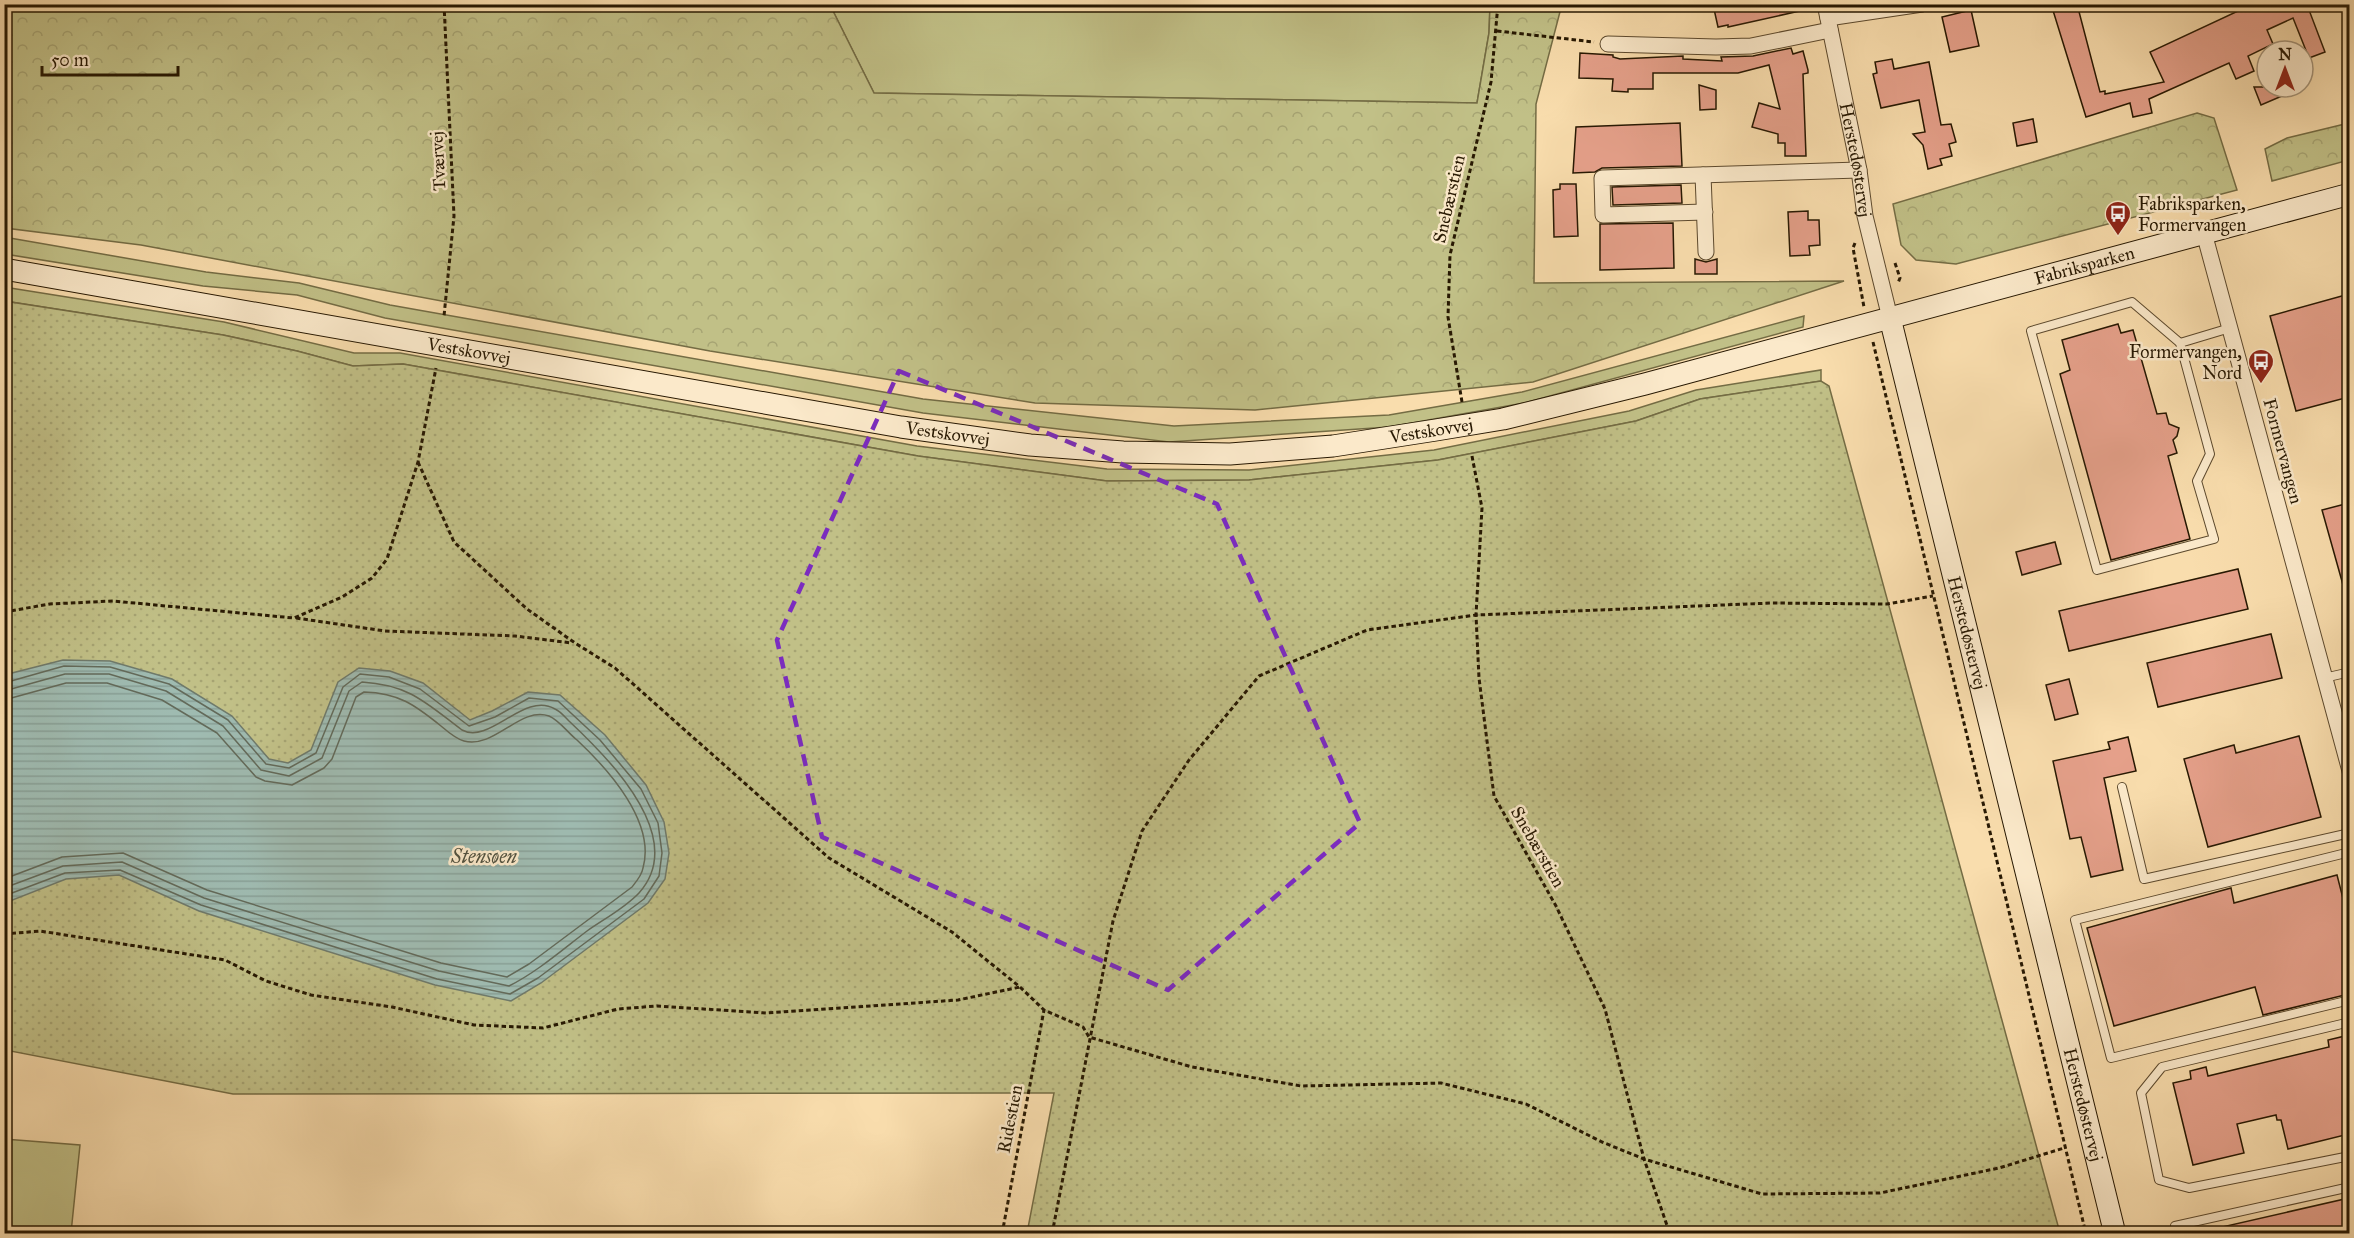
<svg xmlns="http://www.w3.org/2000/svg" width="2354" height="1238" viewBox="0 0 2354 1238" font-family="'IM FELL Great Primer',serif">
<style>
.grass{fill:#c1c087;stroke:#746c44;stroke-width:1.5}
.forest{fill:url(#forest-crowns);stroke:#746c44;stroke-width:1.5}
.park{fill:url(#park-dots);stroke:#746c44;stroke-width:1.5}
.water{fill:url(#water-rules);stroke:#6f7a6b;stroke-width:1.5}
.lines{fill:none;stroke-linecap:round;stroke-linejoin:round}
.shore{stroke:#636a5a;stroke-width:1.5}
.building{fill:#e5a08a;stroke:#271802;stroke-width:1.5}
.lane-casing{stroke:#5c492d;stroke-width:10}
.street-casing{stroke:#5c492d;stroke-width:17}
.secondary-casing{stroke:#271802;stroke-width:23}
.path{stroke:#271802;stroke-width:3;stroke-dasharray:4.5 3;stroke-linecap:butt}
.lane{stroke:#fbe9ca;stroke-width:8}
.street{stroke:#fbe9ca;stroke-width:15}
.secondary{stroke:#fbe9ca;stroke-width:21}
.marked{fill:none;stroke:#7b2cbf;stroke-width:4.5;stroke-dasharray:12 8;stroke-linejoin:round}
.labels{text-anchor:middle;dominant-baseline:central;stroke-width:5;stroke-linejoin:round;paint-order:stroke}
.street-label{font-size:18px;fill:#271802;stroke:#fbe9ca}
.poi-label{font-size:18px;fill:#271802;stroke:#fbe9ca;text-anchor:start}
.water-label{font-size:20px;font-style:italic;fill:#51513f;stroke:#fbe9ca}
</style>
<defs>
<pattern id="forest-crowns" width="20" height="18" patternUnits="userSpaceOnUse" patternTransform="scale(1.5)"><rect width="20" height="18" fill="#c1c087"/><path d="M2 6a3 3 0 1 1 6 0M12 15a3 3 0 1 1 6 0" fill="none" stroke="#a6a473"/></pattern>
<pattern id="park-dots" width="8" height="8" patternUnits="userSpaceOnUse" patternTransform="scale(1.5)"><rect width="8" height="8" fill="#c1c087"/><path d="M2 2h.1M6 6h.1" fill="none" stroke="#a6a473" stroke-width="1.8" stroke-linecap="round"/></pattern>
<pattern id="water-rules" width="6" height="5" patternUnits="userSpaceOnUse" patternTransform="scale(1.5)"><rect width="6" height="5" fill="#9fbbb1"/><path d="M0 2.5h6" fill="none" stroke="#89a097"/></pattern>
</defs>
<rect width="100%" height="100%" fill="#f9ddad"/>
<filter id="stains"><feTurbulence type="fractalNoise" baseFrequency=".00333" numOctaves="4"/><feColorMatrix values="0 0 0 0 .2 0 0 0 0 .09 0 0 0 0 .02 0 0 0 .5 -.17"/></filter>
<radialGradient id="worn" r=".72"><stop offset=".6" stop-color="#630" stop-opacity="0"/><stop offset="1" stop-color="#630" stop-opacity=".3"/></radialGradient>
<!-- grass -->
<g class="grass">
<path d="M830,5H1490L1489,33L1477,103L874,93Z"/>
<path d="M4,237L206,272L299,283L390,305L923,399L1174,426L1389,415L1522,392L1804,316L1803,327L1524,403L1389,427L1169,442L923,413L385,318L297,295L203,286L5,254Z"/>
<path d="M4,287L224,322L354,353H400L917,446L1107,469L1249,470L1434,450L1629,411L1696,390L1821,370V381L1700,399L1636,421L1438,460L1249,480L1107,481L918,456L403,364L353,366L297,351L223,335L5,301Z"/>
<path d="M4,1139L80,1145L71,1233H5Z"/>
</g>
<!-- forest -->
<g class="forest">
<path d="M1562,4L1536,104L1534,283L1844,281L1533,382L1255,410L1035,403L710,351L141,245L5,228V5H830L874,93L1477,103L1489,33L1490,5Z"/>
<path d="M2197,113L2214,118L2237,190L1956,264L1916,260L1901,245L1893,204Z"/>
<path d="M2349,123V160L2272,181L2265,149L2287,138Z"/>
</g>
<!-- park -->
<path class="park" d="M4,301L223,335L297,351L353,366L403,364L918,456L1107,481L1249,480L1438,460L1636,421L1700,399L1821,381L1829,386L2060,1233H1027L1054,1093L233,1094L5,1050Z"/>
<!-- water -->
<path class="water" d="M63,660L110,661L172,679L232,716L269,759L288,763L311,750L338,682L359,668L390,671L423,683L470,720L492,711L528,692L560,695L605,735L646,785L664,822L669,853L665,879L648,903L541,983L511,1001L435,985L199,911L119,875L66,879L5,903V679L12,673Z"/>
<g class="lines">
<!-- shore -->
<g class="shore">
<path d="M4,683L64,666L110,667L169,684L228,720L266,764L289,768L316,753L343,687L360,674L389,677L420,689L469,726L495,717L529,698L558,701L600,740L641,789L658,823L662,853L659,876L644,899L538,978L510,994L437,979L201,905L120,870L65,873L4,896"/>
<path d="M4,691L65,674H109L166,691L223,726L261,770L289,776L322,758L349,691L362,682C410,685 426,703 462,730C490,745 524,691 555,709C560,711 565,717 569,721C586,737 601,752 616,770C643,803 674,854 639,893C625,908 604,919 587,931C562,950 537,972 509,986L439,971L204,898L122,862L63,866L4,888"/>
<path d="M4,700L66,683H107L162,700L217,733L256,777L265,781L292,785L324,768L332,759L356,697L364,692C399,693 415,705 441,726C448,732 456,739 464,741C495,749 520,706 549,716C559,720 569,734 577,740C608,769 656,822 643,868C642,875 636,882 632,887L529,964L507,977L441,963L207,890L123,853L62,857L4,879"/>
</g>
</g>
<!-- building -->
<g class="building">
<path d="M1723,4H1799L1800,11L1728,27V25L1718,27L1714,9L1723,7Z"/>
<path d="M2051,4H2077L2100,92L2105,91V94L2164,82L2150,52L2253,4H2322L2309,10L2325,52L2309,58L2293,18L2267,30L2273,44L2248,56L2254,71L2236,79L2229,63L2149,99L2152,113L2133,117L2130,103L2086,117Z"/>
<path d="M1971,10L1979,46L1950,52L1942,17Z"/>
<path d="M1791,48L1793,54L1803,51L1808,70V73L1803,74L1806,156H1785V143H1778V134L1752,127L1759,103L1780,109L1769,65L1738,73H1653V89H1628V92L1612,91L1613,79L1579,78L1580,53L1613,55V57L1620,59L1683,56V59L1722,61L1721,57L1753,56Z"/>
<path d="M1892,59L1894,69L1929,62L1941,125L1951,124L1956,142L1949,144L1952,156L1940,159L1942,165L1928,169L1923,145L1913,134L1925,132L1919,100L1881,108L1873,74L1877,73L1875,62Z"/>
<path d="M1699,85L1716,90V109L1700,110Z"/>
<path d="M2254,87H2303L2261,105Z"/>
<path d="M2033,119L2037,142L2017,146L2013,123Z"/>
<path d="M1680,123L1682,166L1602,168L1595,172L1573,173L1576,127Z"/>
<path d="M1560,184H1576L1578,236L1554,237L1553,190L1560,189Z"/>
<path d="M1681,185L1682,203L1613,205L1612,187Z"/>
<path d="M1808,211V220H1819L1820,245L1809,246L1810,255L1790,256L1788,212Z"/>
<path d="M1673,223L1674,268L1600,270V224Z"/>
<path d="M1695,259L1706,262L1717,259V274H1695Z"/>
<path d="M2349,294V397L2296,411L2270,316Z"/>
<path d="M2118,324L2121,333L2133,330L2157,414L2166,413L2169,424L2179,428L2177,436L2173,440L2177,453L2168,456L2190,539L2111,560L2060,374L2070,370L2062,340Z"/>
<path d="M2349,503V591L2345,592L2322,510Z"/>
<path d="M2055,542L2061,564L2022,575L2016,552Z"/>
<path d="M2238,569L2248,609L2069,651L2059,611Z"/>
<path d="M2271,634L2282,678L2158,707L2147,663Z"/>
<path d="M2069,679L2078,714L2055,720L2046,685Z"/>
<path d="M2299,736L2321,817L2208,847L2184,759L2234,745L2236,753Z"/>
<path d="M2128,737L2136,771L2104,778L2123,870L2091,877L2081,837L2070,839L2053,761L2110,749L2108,742Z"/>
<path d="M2337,875L2349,922V994L2263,1015L2255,987L2114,1026L2087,928L2231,888L2234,903Z"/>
<path d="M2345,1036L2347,1043H2349V1134L2288,1149L2281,1120H2277L2276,1115L2237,1124L2244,1153L2193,1165L2173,1083L2191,1079L2190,1071L2206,1067L2208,1076L2329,1047L2328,1040Z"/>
<path d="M2349,1198V1233H2222V1227Z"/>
</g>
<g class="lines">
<defs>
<g id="lane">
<path d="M2132,302L2180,343L2210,454L2197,481L2214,539L2097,570L2031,331Z"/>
<path d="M2180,343L2230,328"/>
<path d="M2324,678L2350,672"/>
<path d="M2122,787L2144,879L2350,833"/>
<path d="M2350,852L2075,920L2111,1058L2350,1000"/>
<path d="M2350,1022L2162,1067L2141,1093L2159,1180L2189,1188L2350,1156"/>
<path d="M2175,1226L2350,1187"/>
</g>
<g id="street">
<path id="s1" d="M1825,4L1859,170L1865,216L1890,318"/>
<path d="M1828,18L1922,4"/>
<path d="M1608,44L1716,47L1751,46L1830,30"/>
<path d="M1703,175L1706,252"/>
<path d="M1705,212L1603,215L1602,178L1859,170"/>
<path d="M2204,233L2350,771"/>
</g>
<g id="secondary">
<path id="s2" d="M4,269L901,427L1030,445L1123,452L1230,454L1333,446L1436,430L1503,419L1645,384L2350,194"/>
<path id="s3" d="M1890,318L2115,1234"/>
</g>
</defs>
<!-- lane casing -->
<use href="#lane" class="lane-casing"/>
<!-- street casing -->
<use href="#street" class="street-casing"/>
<!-- secondary casing -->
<use href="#secondary" class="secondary-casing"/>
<!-- path -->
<g class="path">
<path d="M444,4L454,216L444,316"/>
<path d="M1497,31L1594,42"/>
<path d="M1855,243L1853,248L1864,307"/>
<path d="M1895,263L1900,278L1898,283"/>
<path d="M1873,342L2086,1234"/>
<path d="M1462,402L1448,317L1450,255L1491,82L1498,4"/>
<path d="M1472,456L1482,508L1476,615L1479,678L1494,796L1556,906L1605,1009L1644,1159L1670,1234"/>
<path d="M418,462L454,542L527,609L575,643L615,668L829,858L952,932L1020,987L1044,1010L1083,1027L1089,1037L1192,1067L1301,1086L1441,1083L1526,1104L1602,1142L1644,1159L1762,1194L1880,1193L1999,1168L2064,1148"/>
<path d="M4,612L50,604L113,601L294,618L342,597L372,578L387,559L418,462L436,368"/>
<path d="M296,618L385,631L515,636L572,643"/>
<path d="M4,934L40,931L225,960L266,981L311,995L392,1007L474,1025L543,1028L618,1009L657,1006L766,1013L958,1000L1020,987"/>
<path d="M1002,1234L1044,1010"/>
<path d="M1052,1234L1113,921L1142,831L1189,760L1259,676L1367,630L1476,615L1772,603L1887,604L1933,596"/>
</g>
<!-- lane -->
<use href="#lane" class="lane"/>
<!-- street -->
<use href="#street" class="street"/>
<!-- secondary -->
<use href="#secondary" class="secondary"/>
</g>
<!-- marked area -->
<path class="marked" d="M899,371L1217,504L1360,823L1168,990L822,837L777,640Z"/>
<!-- icons -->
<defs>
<symbol id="bus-pin" viewBox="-11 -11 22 30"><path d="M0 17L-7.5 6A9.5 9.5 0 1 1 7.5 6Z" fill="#8f2418" stroke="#fbe9ca"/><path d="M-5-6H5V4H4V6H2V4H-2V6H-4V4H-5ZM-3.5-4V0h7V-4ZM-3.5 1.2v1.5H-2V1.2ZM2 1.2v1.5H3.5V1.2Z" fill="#fff"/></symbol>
</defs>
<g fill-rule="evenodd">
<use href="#bus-pin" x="2103" y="199" width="30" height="40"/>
<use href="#bus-pin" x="2246" y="347" width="30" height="40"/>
</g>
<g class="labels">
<!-- street labels -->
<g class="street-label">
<text stroke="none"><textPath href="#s1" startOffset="159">Herstedøstervej</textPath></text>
<text transform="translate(438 161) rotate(-93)">Tværvej</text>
<text transform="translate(1449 199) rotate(-77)">Snebærstien</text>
<text stroke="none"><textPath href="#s2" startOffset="2118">Fabriksparken</textPath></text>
<text stroke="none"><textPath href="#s2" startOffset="472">Vestskovvej</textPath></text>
<text stroke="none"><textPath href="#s2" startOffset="1444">Vestskovvej</textPath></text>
<text stroke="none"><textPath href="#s2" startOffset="958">Vestskovvej</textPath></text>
<text transform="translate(2283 451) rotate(75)">Formervangen</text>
<text stroke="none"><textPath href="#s3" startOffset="324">Herstedøstervej</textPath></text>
<text transform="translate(1538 847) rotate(60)">Snebærstien</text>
<text stroke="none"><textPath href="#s3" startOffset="810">Herstedøstervej</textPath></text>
<text transform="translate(1010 1119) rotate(-79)">Ridestien</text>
</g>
<!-- poi labels -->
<g class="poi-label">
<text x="2138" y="204">Fabriksparken,<tspan x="2138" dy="21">Formervangen</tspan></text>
<text x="2242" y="352" text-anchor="end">Formervangen,<tspan x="2242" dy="21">Nord</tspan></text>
</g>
<!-- water labels -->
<g class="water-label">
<text x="484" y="856">Stensøen</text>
</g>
</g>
<!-- margin -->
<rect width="2354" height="1238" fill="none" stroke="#f9ddad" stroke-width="24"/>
<rect x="6" y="6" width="2342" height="1226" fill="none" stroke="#271802" stroke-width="3"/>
<rect x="12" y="12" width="2330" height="1214" fill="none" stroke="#271802" stroke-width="1.5"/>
<!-- north arrow -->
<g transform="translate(2285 69)"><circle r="28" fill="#fbe9ca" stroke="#a6957a" stroke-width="1.5"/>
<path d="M0-4.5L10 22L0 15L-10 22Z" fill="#8f2418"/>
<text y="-9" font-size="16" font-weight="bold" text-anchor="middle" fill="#271802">N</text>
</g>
<!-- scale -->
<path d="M42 66v9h136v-9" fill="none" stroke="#271802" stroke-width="3"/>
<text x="51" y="66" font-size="18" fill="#271802" stroke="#fbe9ca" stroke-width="4.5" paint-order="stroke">50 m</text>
<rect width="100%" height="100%" filter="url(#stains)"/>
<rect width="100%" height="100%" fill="url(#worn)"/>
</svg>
